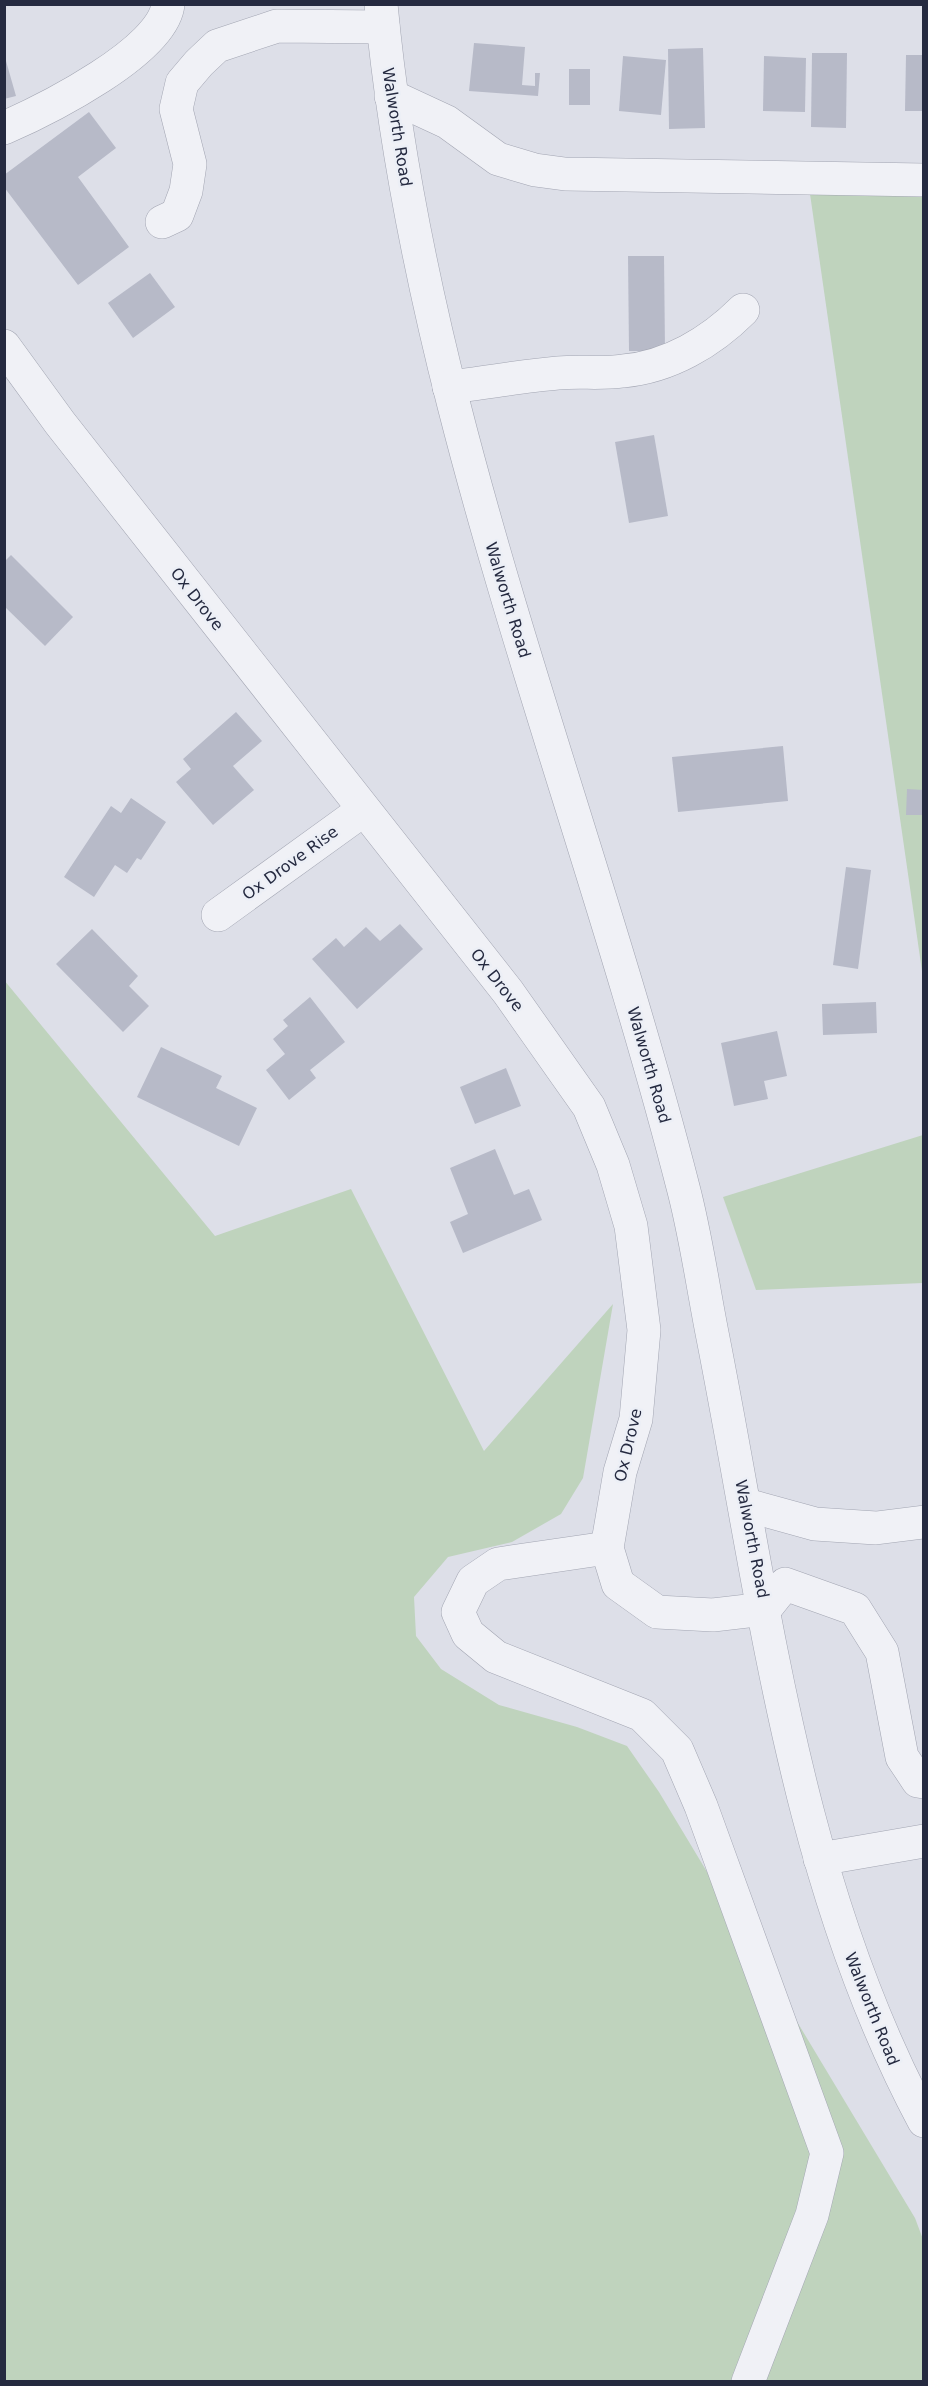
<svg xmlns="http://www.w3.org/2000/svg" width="928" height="2386" viewBox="0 0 928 2386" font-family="'DejaVu Sans',sans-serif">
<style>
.green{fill:#bfd3bd}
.building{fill:#b7bac8}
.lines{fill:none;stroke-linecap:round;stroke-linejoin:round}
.minor-casing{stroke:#a2a5b2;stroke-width:34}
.minor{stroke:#f0f1f6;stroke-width:33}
.labels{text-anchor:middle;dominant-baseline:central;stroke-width:5;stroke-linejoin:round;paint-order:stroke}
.street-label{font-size:16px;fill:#252a40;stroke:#eceff6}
</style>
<rect width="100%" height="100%" fill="#dddfe8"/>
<!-- green -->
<g class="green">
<path d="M809,187H923V978Z"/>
<path d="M4,980L215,1236L351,1189L484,1451L613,1304L583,1478L561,1514L512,1542L448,1557L414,1597L416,1636L441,1669L499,1705L577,1727L627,1746L659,1792L915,2218L924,2242L923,2381H5Z"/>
<path d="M923,1135V1283L756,1290L723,1197Z"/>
</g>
<!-- building -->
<g class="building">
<path d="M474,43L525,47L522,85L535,86V73H540L538,96L469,91Z"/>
<path d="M703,48L705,128L669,129L668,49Z"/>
<path d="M812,53H847L846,128L811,127Z"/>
<path d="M4,54L16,96L4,99Z"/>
<path d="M906,55H924V111H905Z"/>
<path d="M623,56L666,60L661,115L619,111Z"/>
<path d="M764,56L806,58L805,112L763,111Z"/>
<rect x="569" y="69" width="21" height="36"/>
<path d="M89,112L116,148L78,177L129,247L78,285L4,187V175Z"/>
<path d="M628,256H664L665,351H629Z"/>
<path d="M150,273L175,307L133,338L108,303Z"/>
<path d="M654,435L668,516L629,523L615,442Z"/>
<path d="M11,555L73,617L45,646L4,606V562Z"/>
<path d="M236,712L262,741L233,766L254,790L213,825L176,782L191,769L183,759Z"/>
<path d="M783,746L788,801L678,812L672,757Z"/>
<path d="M907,789L924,790V815H906Z"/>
<path d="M131,798L166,822L141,860L137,858L127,873L115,865L94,897L64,877L111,806L121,813Z"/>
<path d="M846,867L871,870L858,969L833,965Z"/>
<path d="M400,924L423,949L357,1009L312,959L336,938L344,947L366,927L380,941Z"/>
<path d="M92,929L138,976L129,986L149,1006L123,1032L56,964Z"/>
<path d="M310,997L345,1042L310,1070L316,1078L289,1100L266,1070L285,1054L273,1039L288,1026L283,1020Z"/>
<path d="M876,1002L877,1033L823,1035L822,1004Z"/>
<path d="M777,1031L787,1076L764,1081L768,1099L734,1106L721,1043Z"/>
<path d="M161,1047L222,1076L216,1088L257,1108L239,1146L137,1097Z"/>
<path d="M506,1068L521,1106L475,1124L460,1087Z"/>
<path d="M495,1149L514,1195L529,1189L542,1220L463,1253L450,1222L468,1214L450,1168Z"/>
</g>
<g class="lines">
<defs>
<g id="minor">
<path d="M381,4C419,412 582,793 683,1187C696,1236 703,1288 713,1338C765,1602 795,1880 924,2121"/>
<path d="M391,96L447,122L498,159L535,170L565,174L924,180"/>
<path d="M4,128C45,110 164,51 168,4"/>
<path d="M162,222L177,215L186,191L190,164L176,109L182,83L199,63L217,46L277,26L383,27"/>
<path d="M4,346L60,423L508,992L589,1107L613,1165L631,1226L644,1330L636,1419L620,1472L607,1548L618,1584L657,1612L713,1615L765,1609L785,1584L855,1609L882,1652L902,1757L918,1781L924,1782"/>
<path d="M449,387C485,383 522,376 558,373C580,371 601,374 623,371C669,367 711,342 743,310"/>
<path d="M218,915L362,811"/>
<path d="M746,1505L815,1524L876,1528L924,1522"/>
<path d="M607,1548L498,1564L473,1581L458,1612L468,1634L496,1657L642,1715L677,1750L701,1806L827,2153L812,2215L748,2382"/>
<path d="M820,1859L924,1841"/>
</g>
</defs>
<!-- minor casing -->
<use href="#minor" class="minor-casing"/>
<!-- minor -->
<use href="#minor" class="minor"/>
</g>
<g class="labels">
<!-- street labels -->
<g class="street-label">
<text transform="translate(397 127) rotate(81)">Walworth Road</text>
<text transform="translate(197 599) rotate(52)">Ox Drove</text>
<text transform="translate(508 600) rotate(73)">Walworth Road</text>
<text transform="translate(290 863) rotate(-36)">Ox Drove Rise</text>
<text transform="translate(497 980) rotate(52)">Ox Drove</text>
<text transform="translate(649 1065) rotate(74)">Walworth Road</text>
<text transform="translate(628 1445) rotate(-77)">Ox Drove</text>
<text transform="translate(752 1539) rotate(79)">Walworth Road</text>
<text transform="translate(872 2009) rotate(68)">Walworth Road</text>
</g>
</g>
<!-- border -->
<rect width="928" height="2386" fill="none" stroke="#252a40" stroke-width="12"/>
</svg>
